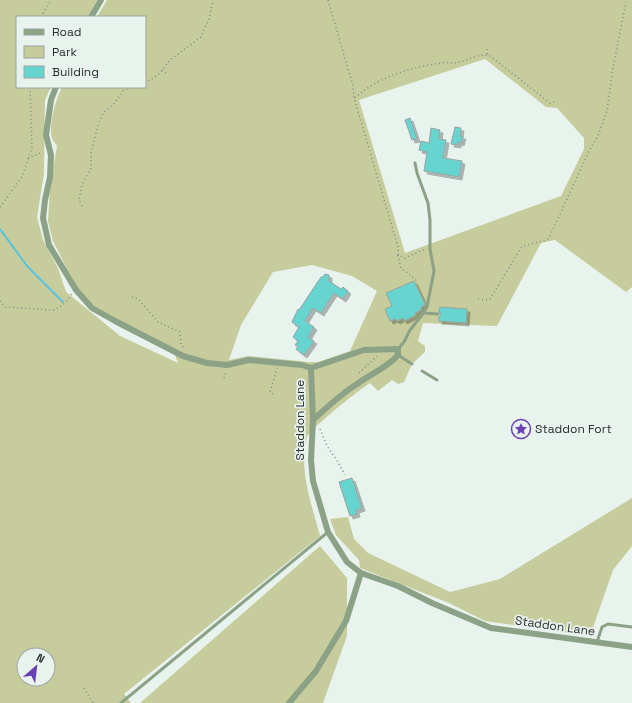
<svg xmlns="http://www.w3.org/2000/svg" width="632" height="703" viewBox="0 0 632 703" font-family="'Space Grotesk',sans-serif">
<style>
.green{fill:#c6cc9b;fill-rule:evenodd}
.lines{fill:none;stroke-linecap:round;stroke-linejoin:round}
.stream{stroke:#5cc3dd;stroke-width:2}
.building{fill:#66d5d0;stroke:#97a2a1;filter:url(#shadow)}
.path{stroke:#838a87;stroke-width:1.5;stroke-dasharray:1 3;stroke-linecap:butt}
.service{stroke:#8ca287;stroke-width:3}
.minor{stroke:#8ca287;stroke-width:6}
.labels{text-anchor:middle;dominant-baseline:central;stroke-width:3.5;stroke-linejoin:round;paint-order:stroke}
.street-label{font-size:12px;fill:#2b2e2d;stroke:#e8f3ee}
.poi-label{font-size:12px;fill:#2b2e2d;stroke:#e8f3ee;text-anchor:start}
</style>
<defs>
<filter id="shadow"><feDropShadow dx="3" dy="3" stdDeviation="0" flood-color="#0004"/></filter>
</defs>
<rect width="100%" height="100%" fill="#e8f3ee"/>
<!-- green -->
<g class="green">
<path d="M0,0H97L88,17H17V87H51L45,100L44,174L37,217L43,240L58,268L66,292L119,335H118L178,363L172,347L116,320L93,305L76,287L53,241L48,221L50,188L57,146C56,144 53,141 52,138C48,125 56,99 62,87H145V17H97L107,0H632V287L626,292L555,240L541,243L497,326L423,323L418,341L425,346V352L412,364L404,382L398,384L392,380L378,391L370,383C360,389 310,429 307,437C298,469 312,505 320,536L124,694L131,703H0ZM485,59L546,107L557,108L584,138V149L561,196L405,253L359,100ZM312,265L352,276L377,291L350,351L318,362H309L248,356L229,360L241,325L273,272ZM24,655H48V679H24Z"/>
<path d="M632,498V546L613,570L590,636L485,621L449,603L360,568L359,560L336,535L330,519L348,517L354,539L368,553L450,592L500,579Z"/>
<path d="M320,546L347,578V636L323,703H140Z"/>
</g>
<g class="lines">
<!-- stream -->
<path class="stream" d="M0,229L27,266L63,302"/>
</g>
<!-- building -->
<g class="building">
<path d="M410,118L417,139L412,140L405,120Z"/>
<path d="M455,127L461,128L460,136H463L461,143L458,142V145L451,144Z"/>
<path d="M431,128L440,130L439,139L446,140L443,158L462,161L459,177L424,171L427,152L419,150L421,141L429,143Z"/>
<path d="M325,274L329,275V281L341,289L343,287L348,291L343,299L334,293L321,313L313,308L305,321L314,327L308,337L314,341L304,355L296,349L298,346L295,345L298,341L293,337L299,327L292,322L298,309L299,310L321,277H323Z"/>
<path d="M414,281L425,304L424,306L421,307V310L415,313L416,315L404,321L403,318L397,321L395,319L390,321L385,309L392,306L386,293Z"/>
<path d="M440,307L467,309L466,323L439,321V317L441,315L439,311Z"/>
<path d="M352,478L362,508L356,510L357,514L350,516L339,482Z"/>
</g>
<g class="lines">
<!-- path -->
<g class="path">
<path d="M328,0L353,86L354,98L398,247V255L405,258L425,249"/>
<path d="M41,17L51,0"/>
<path d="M487,49V55"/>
<path d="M162,70L166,73"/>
<path d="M145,83L159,74L170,60L201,37L209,19L213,0"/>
<path d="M355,98C377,77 412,67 442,63C446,62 450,63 454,63C466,62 478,52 490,56L550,103L555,102"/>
<path d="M28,158L43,152"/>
<path d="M82,206L79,200L82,185L91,168V154L98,125L103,113L113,105L124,90L136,87"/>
<path d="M0,207L23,175L32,147L30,87"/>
<path d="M398,255L401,268L416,280"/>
<path d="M132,297L138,299L158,322L180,332L181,345L184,348"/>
<path d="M478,299L488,300L490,299L521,248L524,246L546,240L549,238L589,151L598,136L607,111L613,68L626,2"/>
<path d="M0,301L5,307L54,310L63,305L72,294"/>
<path d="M359,373L377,356"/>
<path d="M224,378L226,372"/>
<path d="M273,394L270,392L277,368"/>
<path d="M320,429L327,446L338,462L345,475"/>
<path d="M84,688L93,703"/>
</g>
<!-- service -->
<g class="service">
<path d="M424,313L438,314"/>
<path d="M398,349L404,342L410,330L422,315L427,307L434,271L430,249V220L428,203L417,173L415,163"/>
<path d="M398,355L412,364"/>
<path d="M422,371L437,380"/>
<path d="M597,642L602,627L608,624L632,627"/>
<path d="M121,703L328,532"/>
</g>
<!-- minor -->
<g class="minor">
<path d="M91,17L101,0"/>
<path d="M56,87L51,100L46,135L51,155L50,177L45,200L43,218L49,245L76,290L92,308L115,321L183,356L207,363L227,365L249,360L302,365L311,368L313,420L311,460L313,481L328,532L347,562L361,573L398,586L432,603L491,628L632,647"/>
<path d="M311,368L364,350L398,349V355C387,368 370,374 357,384C341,394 327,407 313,420"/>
<path d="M289,703L316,671L346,621L361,573"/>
</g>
</g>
<!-- icons -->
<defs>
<symbol id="sight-ring" viewBox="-11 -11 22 22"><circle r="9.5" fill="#e8f3ee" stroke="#6940b8" stroke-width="1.5"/><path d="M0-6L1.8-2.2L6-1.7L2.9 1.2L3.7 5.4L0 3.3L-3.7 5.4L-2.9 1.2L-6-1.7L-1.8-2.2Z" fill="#6940b8"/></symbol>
</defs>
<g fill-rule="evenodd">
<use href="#sight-ring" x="510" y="418" width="22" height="22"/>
</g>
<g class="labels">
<!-- street labels -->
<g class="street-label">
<text transform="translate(300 420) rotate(-90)">Staddon Lane</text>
<text transform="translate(555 626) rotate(8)">Staddon Lane</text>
</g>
<!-- poi labels -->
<g class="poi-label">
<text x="535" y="429">Staddon Fort</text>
</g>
</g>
<!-- legend -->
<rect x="16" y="16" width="130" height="72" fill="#e8f3ee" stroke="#9ca4a1"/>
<rect x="24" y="29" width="20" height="6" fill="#8ca287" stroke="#9ca4a1"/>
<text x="52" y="36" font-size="12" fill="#2b2e2d">Road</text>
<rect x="24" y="46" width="20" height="12" fill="#c6cc9b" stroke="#9ca4a1"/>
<text x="52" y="56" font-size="12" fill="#2b2e2d">Park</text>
<rect x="24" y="66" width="20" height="12" fill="#66d5d0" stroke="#9ca4a1"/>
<text x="52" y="76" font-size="12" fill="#2b2e2d">Building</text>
<!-- north arrow -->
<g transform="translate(36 667) rotate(28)"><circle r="19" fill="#e8f3ee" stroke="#9ca4a1"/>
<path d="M0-3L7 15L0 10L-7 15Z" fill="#6940b8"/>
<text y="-6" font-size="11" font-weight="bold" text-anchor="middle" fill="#2b2e2d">N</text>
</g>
</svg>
